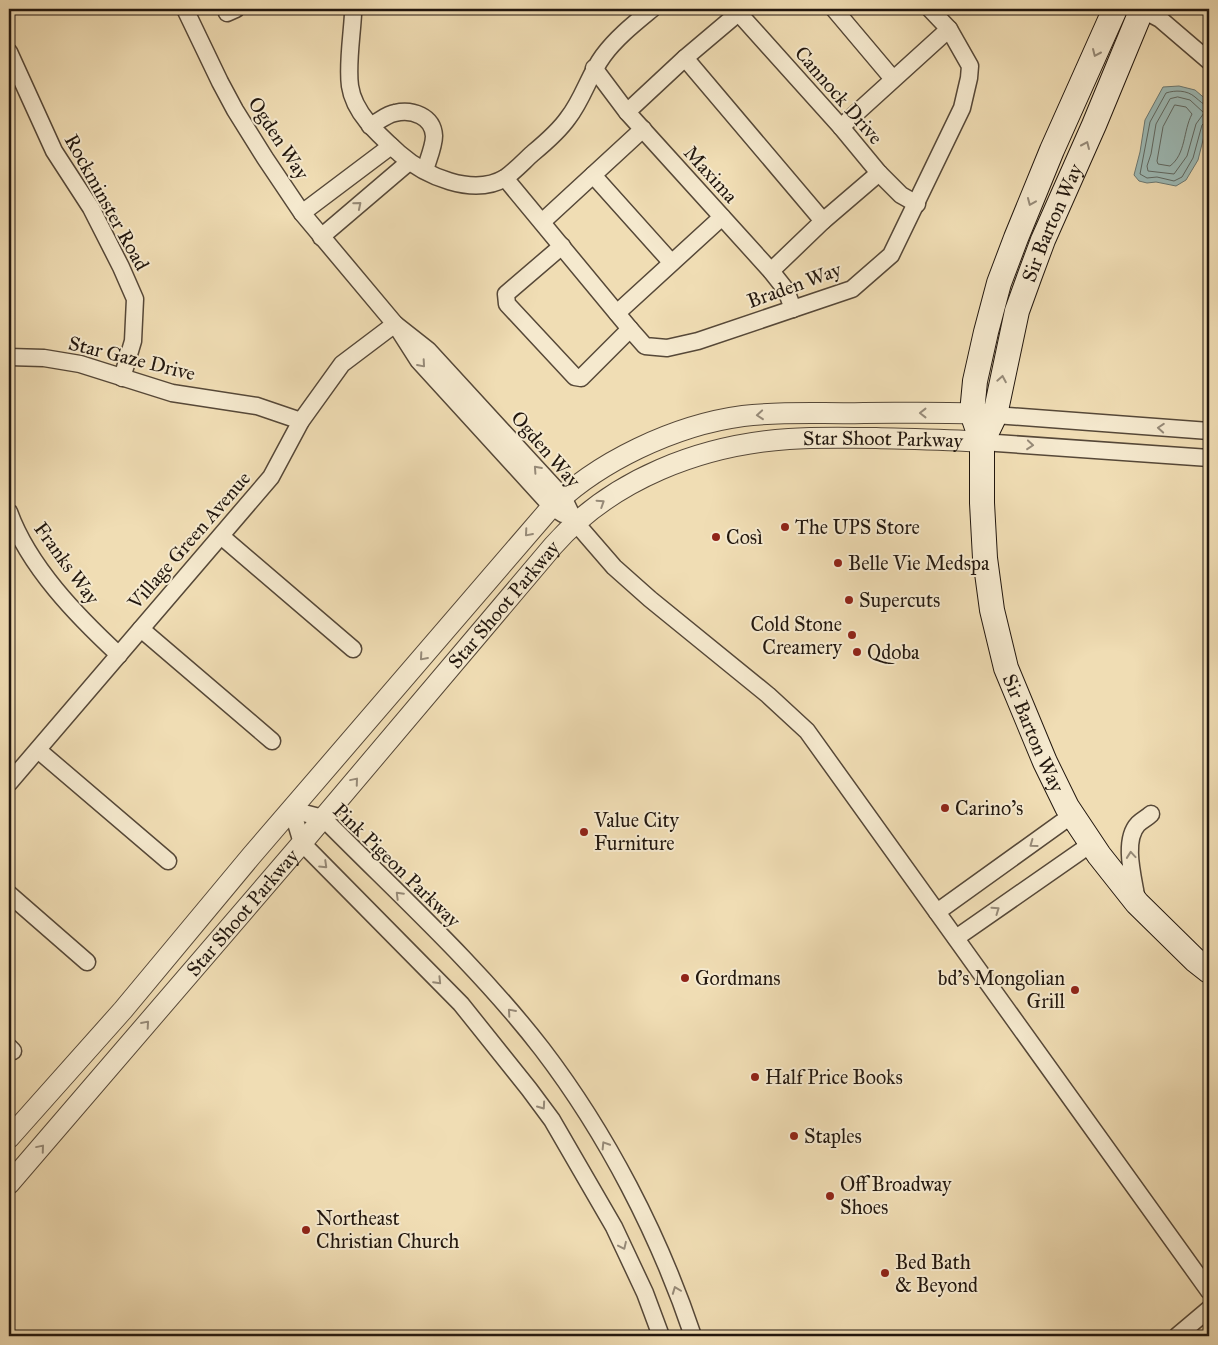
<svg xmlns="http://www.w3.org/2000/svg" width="1218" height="1345" viewBox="0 0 1218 1345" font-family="'IM FELL Great Primer',serif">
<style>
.water{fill:#9dbab6;stroke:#6c7973}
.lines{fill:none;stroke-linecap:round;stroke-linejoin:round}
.shore{stroke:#606862;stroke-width:1}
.minor-casing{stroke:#564838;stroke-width:19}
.tertiary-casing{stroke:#564838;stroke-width:22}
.secondary-casing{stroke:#22170e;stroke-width:26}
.minor{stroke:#f5e9ce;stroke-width:16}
.tertiary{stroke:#f5e9ce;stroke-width:20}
.secondary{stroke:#f5e9ce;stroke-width:24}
.oneway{stroke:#968a78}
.poi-dot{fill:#8f2418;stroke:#f5e9ce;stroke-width:2}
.labels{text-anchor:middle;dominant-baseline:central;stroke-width:4;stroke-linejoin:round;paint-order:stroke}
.street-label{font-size:20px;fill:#22170e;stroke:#f5e9ce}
.poi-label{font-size:20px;fill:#22170e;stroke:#f5e9ce;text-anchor:start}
</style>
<rect width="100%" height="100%" fill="#f0ddb4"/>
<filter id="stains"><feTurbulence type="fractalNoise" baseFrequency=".004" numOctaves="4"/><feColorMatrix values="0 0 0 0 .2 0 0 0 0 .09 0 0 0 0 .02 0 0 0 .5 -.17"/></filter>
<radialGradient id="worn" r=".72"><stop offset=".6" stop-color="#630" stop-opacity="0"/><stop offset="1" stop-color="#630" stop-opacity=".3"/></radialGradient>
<!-- water -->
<path class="water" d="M1179,86L1195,90L1208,101L1209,123L1206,128L1198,160L1186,180L1176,186L1156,182L1147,183L1139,181L1134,175L1140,152L1145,120L1163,87Z"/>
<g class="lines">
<!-- shore -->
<g class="shore">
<path d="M1178,97L1190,100L1204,113L1196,124L1187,156L1174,174L1148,171L1147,166L1151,154L1156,124L1170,99Z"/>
<path d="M1175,105L1186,107L1192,114C1183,131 1186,154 1170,166L1158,164L1157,161L1163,127Z"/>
<path d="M1209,106C1203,105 1200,101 1195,97C1187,90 1175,90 1166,93L1150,122L1140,174L1147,178L1157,177L1174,181L1182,177L1193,158L1202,125L1205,122L1209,121"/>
</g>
<defs>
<g id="minor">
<path d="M185,9L220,82L235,110L265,158L302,213L395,324L418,360L552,507L563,514"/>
<path d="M352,9L353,14C352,35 347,65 350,86C354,114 380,136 400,154C425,176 473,197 505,178C515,171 524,161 533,153C545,143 559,131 568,118C583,99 589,75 603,56C616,38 635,23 652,9"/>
<path d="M735,9L841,127L879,173L901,195L917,204"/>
<path d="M834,9L893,79"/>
<path d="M1141,9L1160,19L1209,61"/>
<path d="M227,13L236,9"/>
<path d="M9,52L54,151L91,208L121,267L135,299L133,341L122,378"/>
<path d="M685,58L823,221"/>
<path d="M594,68L627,112L771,271L786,290L793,309"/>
<path d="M627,112L685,58L743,9"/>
<path d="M370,126C378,122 387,114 395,113C412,109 433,116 434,136C434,146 428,160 425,170"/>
<path d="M841,127L949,29"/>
<path d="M593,175L671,262"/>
<path d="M505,178L630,329L645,346L667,348L698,341L852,289L891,255L962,108L969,78L970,66L949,29L930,9"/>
<path d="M302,213L391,146"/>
<path d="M542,222L643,129"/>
<path d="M321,237L409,162"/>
<path d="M562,246L506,294L507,304L575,377L581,378L630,329"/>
<path d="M771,271L823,221L879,173"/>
<path d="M617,313L722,217"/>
<path d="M395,324L428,350L563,497L575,522L614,567L650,599L768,695L807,731L1209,1291"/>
<path d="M9,357L44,358L80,364L172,393L257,406L301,421"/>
<path d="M995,415L1209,431"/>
<path d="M982,442L1209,458"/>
<path d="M9,512C29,567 77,616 119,655"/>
<path d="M221,536L353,649"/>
<path d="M141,629L272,741"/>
<path d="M38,750L168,861"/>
<path d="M9,783L271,477L301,421L342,364L395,324"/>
<path d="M292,810L323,818C397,893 477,965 542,1049C607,1134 659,1235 693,1336"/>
<path d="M292,810L302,843L461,1004L529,1089L552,1120L614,1227L645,1293L661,1336"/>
<path d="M9,894L87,962"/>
<path d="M1137,901C1134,880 1122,841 1138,824C1142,820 1147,818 1151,814"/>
<path d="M937,912L1072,815"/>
<path d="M956,938L1091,844"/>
<path d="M9,1047L13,1051"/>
<path d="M1177,1336L1209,1309"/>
</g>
<g id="tertiary">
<path d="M9,1138L123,1010L252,855L548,511C596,462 675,425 743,416C783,411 824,414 864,413C905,413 946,412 986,414"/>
<path id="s1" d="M9,1184L302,843L553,546C612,479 701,445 789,439C818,437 847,438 876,438C911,439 946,439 982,442"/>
</g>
<g id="secondary">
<path id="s2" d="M1115,9L1052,150L1016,238L999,283L986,332L975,381L972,413L982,442V503L985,558L992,610L1006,668L1045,762L1067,807L1099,855L1137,903L1195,960L1209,971"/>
<path id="s3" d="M982,442L995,415L1017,311L1030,275L1043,240L1094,125L1142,9"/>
</g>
</defs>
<!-- minor casing -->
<use href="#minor" class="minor-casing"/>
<!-- tertiary casing -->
<use href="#tertiary" class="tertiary-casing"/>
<!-- secondary casing -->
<use href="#secondary" class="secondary-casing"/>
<!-- minor -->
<use href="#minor" class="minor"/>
<!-- tertiary -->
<use href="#tertiary" class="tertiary"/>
<!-- secondary -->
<use href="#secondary" class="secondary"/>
</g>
<!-- one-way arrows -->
<defs><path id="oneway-chevron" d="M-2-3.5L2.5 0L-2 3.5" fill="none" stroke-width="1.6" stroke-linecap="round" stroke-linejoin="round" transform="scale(1.25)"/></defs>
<g class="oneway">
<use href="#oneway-chevron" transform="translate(1096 53) rotate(114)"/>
<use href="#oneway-chevron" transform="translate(1086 145) rotate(-66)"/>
<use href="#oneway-chevron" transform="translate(1031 202) rotate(113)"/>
<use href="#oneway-chevron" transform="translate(358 205) rotate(-40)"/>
<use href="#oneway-chevron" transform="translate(422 364) rotate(49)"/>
<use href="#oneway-chevron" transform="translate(1002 379) rotate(-80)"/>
<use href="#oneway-chevron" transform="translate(923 413) rotate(180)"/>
<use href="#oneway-chevron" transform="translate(760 415) rotate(175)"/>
<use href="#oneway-chevron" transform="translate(1161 428) rotate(-176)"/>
<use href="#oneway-chevron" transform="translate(1030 445) rotate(5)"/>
<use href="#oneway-chevron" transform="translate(537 469) rotate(-132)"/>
<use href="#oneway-chevron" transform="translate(601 503) rotate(-33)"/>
<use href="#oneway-chevron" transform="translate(528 533) rotate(131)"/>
<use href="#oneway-chevron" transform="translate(423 657) rotate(131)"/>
<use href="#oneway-chevron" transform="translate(355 781) rotate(-50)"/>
<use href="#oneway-chevron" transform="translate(1033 844) rotate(144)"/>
<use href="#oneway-chevron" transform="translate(1131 855) rotate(-95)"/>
<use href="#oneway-chevron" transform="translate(324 865) rotate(44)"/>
<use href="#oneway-chevron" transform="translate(399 895) rotate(-135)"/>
<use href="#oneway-chevron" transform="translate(996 910) rotate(-35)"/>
<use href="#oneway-chevron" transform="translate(438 981) rotate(46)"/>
<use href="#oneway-chevron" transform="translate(511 1012) rotate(-131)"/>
<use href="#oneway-chevron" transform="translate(146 1024) rotate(-49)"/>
<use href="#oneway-chevron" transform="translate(542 1106) rotate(55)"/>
<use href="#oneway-chevron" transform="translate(605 1145) rotate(-122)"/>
<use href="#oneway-chevron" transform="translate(41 1148) rotate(-50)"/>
<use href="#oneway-chevron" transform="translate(623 1246) rotate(65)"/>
<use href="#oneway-chevron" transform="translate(676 1290) rotate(-111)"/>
</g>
<!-- markers -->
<g class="poi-dot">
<circle cx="785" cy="527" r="5"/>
<circle cx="716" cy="537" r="5"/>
<circle cx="838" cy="563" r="5"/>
<circle cx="849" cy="600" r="5"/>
<circle cx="852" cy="635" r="5"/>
<circle cx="857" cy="652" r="5"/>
<circle cx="945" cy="808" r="5"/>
<circle cx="584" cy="832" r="5"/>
<circle cx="685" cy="978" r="5"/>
<circle cx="1075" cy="990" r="5"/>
<circle cx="755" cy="1077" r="5"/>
<circle cx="794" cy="1136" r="5"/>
<circle cx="830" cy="1196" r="5"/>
<circle cx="306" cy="1230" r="5"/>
<circle cx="885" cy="1273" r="5"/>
</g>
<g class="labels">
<!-- street labels -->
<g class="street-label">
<text transform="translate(839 95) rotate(49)">Cannock Drive</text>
<text transform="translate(279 138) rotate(57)">Ogden Way</text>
<text transform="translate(711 174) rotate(48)">Maxima</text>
<text transform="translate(107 202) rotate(61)">Rockminster Road</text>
<text stroke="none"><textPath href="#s3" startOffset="231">Sir Barton Way</textPath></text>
<text transform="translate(794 285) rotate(-20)">Braden Way</text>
<text transform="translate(132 358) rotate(14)">Star Gaze Drive</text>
<text stroke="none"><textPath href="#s1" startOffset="1198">Star Shoot Parkway</textPath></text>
<text transform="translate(546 449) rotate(49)">Ogden Way</text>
<text transform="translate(189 540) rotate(-49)">Village Green Avenue</text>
<text transform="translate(67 563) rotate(54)">Franks Way</text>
<text stroke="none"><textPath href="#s1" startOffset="762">Star Shoot Parkway</textPath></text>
<text stroke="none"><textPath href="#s2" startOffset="760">Sir Barton Way</textPath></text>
<text transform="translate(397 865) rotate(44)">Pink Pigeon Parkway</text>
<text stroke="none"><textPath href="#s1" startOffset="358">Star Shoot Parkway</textPath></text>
</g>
<!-- poi labels -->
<g class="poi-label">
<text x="795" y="527">The UPS Store</text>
<text x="726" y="537">Così</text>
<text x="848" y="563">Belle Vie Medspa</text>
<text x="859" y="600">Supercuts</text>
<text x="842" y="624" text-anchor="end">Cold Stone<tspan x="842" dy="23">Creamery</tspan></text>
<text x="867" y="652">Qdoba</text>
<text x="955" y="808">Carino's</text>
<text x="594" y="820">Value City<tspan x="594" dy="23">Furniture</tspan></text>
<text x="695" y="978">Gordmans</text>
<text x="1065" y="978" text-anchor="end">bd's Mongolian<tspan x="1065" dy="23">Grill</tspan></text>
<text x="765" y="1077">Half Price Books</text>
<text x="804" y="1136">Staples</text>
<text x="840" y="1184">Off Broadway<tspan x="840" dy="23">Shoes</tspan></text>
<text x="316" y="1218">Northeast<tspan x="316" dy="23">Christian Church</tspan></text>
<text x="895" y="1262">Bed Bath<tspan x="895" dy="23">&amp; Beyond</tspan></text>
</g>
</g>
<!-- margin -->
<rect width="1218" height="1345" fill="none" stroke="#f0ddb4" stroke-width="30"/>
<rect x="10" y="10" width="1198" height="1325" fill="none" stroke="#22170e" stroke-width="2.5"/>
<rect x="15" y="15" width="1188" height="1315" fill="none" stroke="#22170e"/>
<rect width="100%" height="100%" filter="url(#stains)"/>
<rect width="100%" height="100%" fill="url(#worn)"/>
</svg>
